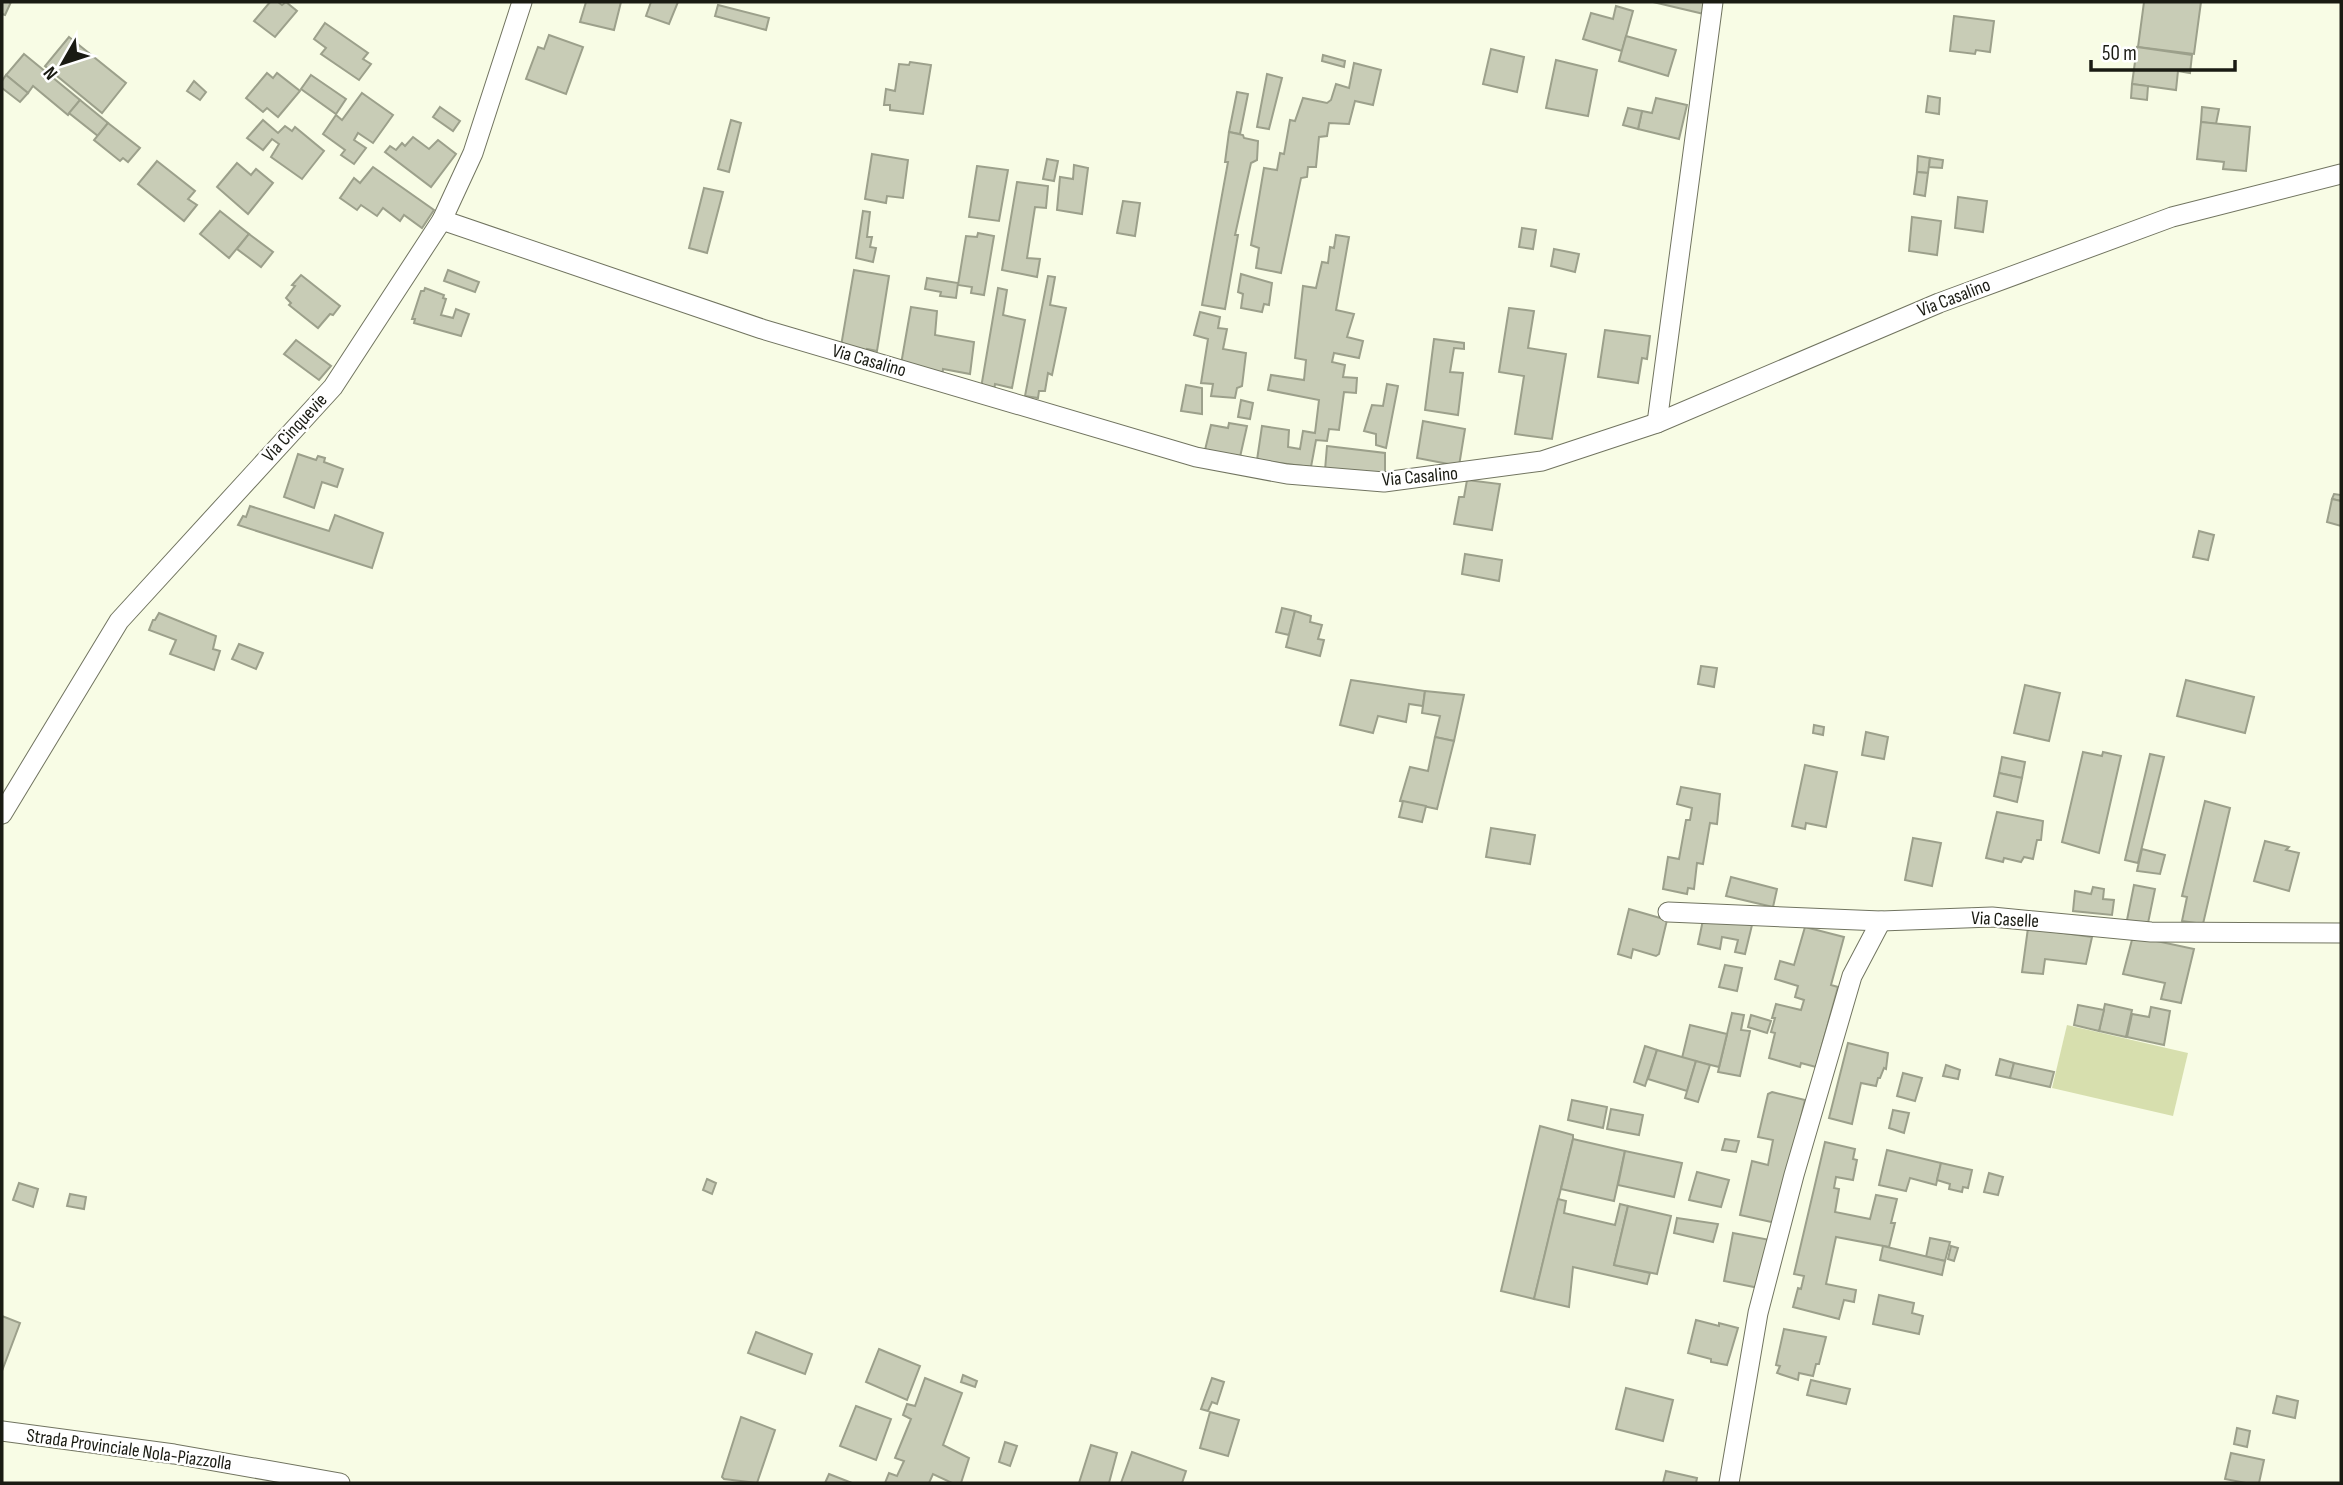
<svg xmlns="http://www.w3.org/2000/svg" width="2343" height="1485" viewBox="0 0 2343 1485" font-family="'Sofia Sans Condensed',sans-serif">
<style>
.green{fill:#d7dfae}
.building{fill:#c8ccb6;stroke:#9ca08b;stroke-width:2}
.lines{fill:none;stroke-linecap:round;stroke-linejoin:round}
.minor-casing{stroke:#717460;stroke-width:21}
.minor{stroke:#fff;stroke-width:19}
.labels{text-anchor:middle;dominant-baseline:central;stroke-width:5;stroke-linejoin:round;paint-order:stroke}
.street-label{font-size:19px;fill:#1a1b13;stroke:#fff}
</style>
<rect width="100%" height="100%" fill="#f8fce5"/>
<!-- green -->
<path class="green" d="M2067,1025L2188,1053L2173,1116L2052,1088Z"/>
<!-- building -->
<g class="building">
<path d="M2,2H11L5,15L2,14Z"/>
<path d="M270,2H278L282,5L286,2L297,11L275,37L254,21Z"/>
<path d="M586,2H621L614,30L580,22Z"/>
<path d="M651,2H678L669,24L646,16Z"/>
<path d="M1653,2H1711L1708,15Z"/>
<path d="M2144,2H2201L2194,54L2138,47Z"/>
<path d="M718,5L769,18L766,30L715,16Z"/>
<path d="M1616,6L1633,11L1622,51L1583,39L1591,13L1613,19Z"/>
<path d="M1954,16L1994,21L1990,52L1976,50L1975,54L1950,51Z"/>
<path d="M325,23L368,53L363,59L371,64L359,80L321,54L326,48L314,39Z"/>
<path d="M549,35L583,47L566,94L526,79L538,47L544,49Z"/>
<path d="M1626,36L1676,50L1668,76L1619,61Z"/>
<path d="M69,37L126,83L102,113L45,66Z"/>
<path d="M2137,47L2192,55L2190,73L2178,71L2176,90L2132,84Z"/>
<path d="M1491,49L1524,57L1517,92L1483,84Z"/>
<path d="M24,54L80,100L68,115L33,86L28,93L6,75Z"/>
<path d="M1323,55L1345,61L1344,67L1322,61Z"/>
<path d="M1556,60L1597,70L1588,116L1546,108Z"/>
<path d="M910,62L931,65L923,114L890,110V105H884L886,89L895,91L899,64L909,65Z"/>
<path d="M1354,63L1381,70L1373,105L1355,101L1349,124L1329,123L1327,136L1319,137L1316,167H1308L1307,177L1301,178L1281,273L1256,268L1259,248L1251,245L1264,168L1277,170L1280,153L1284,154L1290,120L1295,121L1303,98L1327,103L1331,100L1336,84L1349,88Z"/>
<path d="M267,73L273,78L277,73L300,91L278,117L267,108L263,112L246,98Z"/>
<path d="M1267,74L1282,78L1269,129L1257,127Z"/>
<path d="M6,75L28,93L20,102L2,88V81Z"/>
<path d="M311,75L346,99L336,114L301,89Z"/>
<path d="M194,81L206,92L200,100L187,91Z"/>
<path d="M2132,84L2148,86L2147,100L2131,98Z"/>
<path d="M1237,92L1248,94L1240,134L1229,132Z"/>
<path d="M362,93L393,115L373,143L358,133L354,140L366,148L354,164L341,155L345,150L323,134L336,115L342,120Z"/>
<path d="M1928,96L1940,98L1939,114L1926,112Z"/>
<path d="M1656,98L1687,105L1679,139L1638,129L1642,111L1652,113Z"/>
<path d="M80,100L108,123L98,136L69,113Z"/>
<path d="M440,107L460,121L453,131L433,117Z"/>
<path d="M2202,107L2219,109L2216,124L2201,122Z"/>
<path d="M1628,108L1642,111L1638,129L1623,125Z"/>
<path d="M263,120L278,133L285,126L292,131L295,127L324,151L302,179L271,157L279,144L272,139L263,150L247,138Z"/>
<path d="M731,120L741,123L729,172L718,169Z"/>
<path d="M2201,122L2250,127L2246,171L2223,169L2224,162L2197,159Z"/>
<path d="M108,123L140,148L128,162L123,158L120,161L94,140Z"/>
<path d="M1229,132L1243,135L1244,138L1258,141L1257,160L1251,163L1235,235H1238L1225,309L1202,305L1228,162H1225Z"/>
<path d="M413,137L429,149L438,140L456,154L431,187L385,152L390,146L396,150L402,143L405,146Z"/>
<path d="M872,154L908,160L903,198L887,196L886,203L865,199Z"/>
<path d="M1918,156L1930,158L1928,173L1917,172Z"/>
<path d="M1930,158L1943,160L1942,168L1929,167Z"/>
<path d="M1047,159L1058,161L1054,181L1043,179Z"/>
<path d="M157,161L195,191L188,199L197,205L184,221L138,184Z"/>
<path d="M237,163L251,175L256,169L273,183L248,214L217,187Z"/>
<path d="M1074,165L1088,168L1082,214L1057,210L1060,177L1073,179Z"/>
<path d="M977,166L1008,170L999,221L969,217Z"/>
<path d="M373,167L434,210L422,228L404,215L400,221L383,208L377,216L361,205L357,210L340,198L354,178L360,183Z"/>
<path d="M1917,172L1928,173L1925,196L1914,194Z"/>
<path d="M1017,182L1048,186L1046,208L1035,207L1027,258L1040,259L1037,277L1002,270Z"/>
<path d="M704,188L723,192L707,253L689,248Z"/>
<path d="M1958,197L1987,201L1983,232L1955,228Z"/>
<path d="M1123,201L1140,203L1135,236L1117,233Z"/>
<path d="M220,211L249,234L229,258L200,234Z"/>
<path d="M863,211L870,212L867,237H872L870,247L876,248L873,262L856,258Z"/>
<path d="M1912,217L1941,221L1937,255L1909,251Z"/>
<path d="M1522,228L1536,230L1533,249L1519,247Z"/>
<path d="M978,233L994,236L984,295L971,293L972,287L958,285L966,236L977,237Z"/>
<path d="M249,234L273,252L261,267L237,249Z"/>
<path d="M1336,235L1349,237L1336,310L1354,314L1347,337L1363,341L1359,358L1334,353L1332,362L1345,365L1343,377L1357,378L1356,393L1344,392L1339,430L1329,429L1327,441L1316,440L1311,467L1257,460L1262,426L1289,430L1288,447L1300,449L1303,431L1315,433L1319,400L1268,390L1271,375L1304,380L1306,360L1295,358L1303,286L1316,288L1322,262L1328,263L1330,247L1334,248Z"/>
<path d="M1554,249L1579,254L1575,272L1551,266Z"/>
<path d="M448,270L479,282L475,292L444,281Z"/>
<path d="M854,270L889,276L877,351L867,349L864,358L840,352Z"/>
<path d="M1241,274L1272,283L1269,305L1264,304L1262,312L1241,308L1243,294L1238,292Z"/>
<path d="M301,275L340,306L333,315L330,314L318,328L289,305L291,303L286,298L295,286L292,285Z"/>
<path d="M1048,276L1055,277L1050,305L1066,308L1052,375L1048,373L1045,391H1039L1038,398L1025,396Z"/>
<path d="M927,278L958,283L956,298L940,296L941,292L925,289Z"/>
<path d="M425,288L444,295L443,298L446,299L441,315L453,318L456,309L469,314L461,336L414,323L415,319H412L421,291H424Z"/>
<path d="M998,288L1007,290L1003,315L1025,320L1012,388L995,384L994,391L981,388Z"/>
<path d="M911,307L937,311L935,335L974,342L970,374L943,369L942,378L900,370Z"/>
<path d="M1509,308L1534,311L1528,348L1566,354L1552,439L1515,434L1524,376L1499,372Z"/>
<path d="M1200,312L1220,317L1218,328L1227,329L1223,349L1246,353L1242,386L1237,388L1235,398L1211,396L1213,384L1201,383L1208,339L1194,335Z"/>
<path d="M1605,330L1650,336L1647,359L1642,358L1638,383L1598,377Z"/>
<path d="M1434,339L1464,343V349L1454,348L1450,372L1463,373L1458,415L1425,410Z"/>
<path d="M296,340L331,366L319,380L284,354Z"/>
<path d="M1387,384L1398,386L1386,448L1376,445V434L1364,431L1372,405L1383,406Z"/>
<path d="M1186,385L1202,388V414L1181,411Z"/>
<path d="M1241,400L1253,403L1250,419L1238,417Z"/>
<path d="M1423,421L1465,429L1459,466L1417,458Z"/>
<path d="M1229,423L1247,426L1240,457L1205,450L1211,425L1228,428Z"/>
<path d="M1327,446L1385,453V473L1325,470Z"/>
<path d="M298,454L316,460L318,456L325,458L324,462L343,469L337,487L322,482L314,508L284,497Z"/>
<path d="M1467,480L1500,484L1492,530L1454,524L1459,497H1464Z"/>
<path d="M2334,494L2341,495V501L2332,499Z"/>
<path d="M2332,499L2341,501V526L2327,522Z"/>
<path d="M250,506L329,531L335,515L383,533L372,568L238,525L243,516L246,517Z"/>
<path d="M2199,531L2214,535L2208,560L2193,557Z"/>
<path d="M1465,554L1502,560L1499,581L1462,574Z"/>
<path d="M1282,608L1295,611L1289,635L1276,632Z"/>
<path d="M1295,611L1311,616L1310,622L1322,625L1318,639L1324,640L1320,656L1286,647Z"/>
<path d="M159,613L216,636L213,649L220,651L214,670L170,654L176,640L149,630L153,620H155Z"/>
<path d="M239,644L263,653L256,669L232,659Z"/>
<path d="M1701,666L1717,668L1714,687L1698,684Z"/>
<path d="M1351,680L1425,691L1423,706L1409,704L1406,722L1378,716L1373,733L1340,725Z"/>
<path d="M2186,680L2254,697L2245,733L2177,716Z"/>
<path d="M2025,685L2060,693L2049,741L2014,733Z"/>
<path d="M1425,691L1464,695L1454,741L1435,737L1440,716L1422,713Z"/>
<path d="M1814,725L1824,727L1823,735L1813,733Z"/>
<path d="M1866,732L1888,737L1884,759L1862,755Z"/>
<path d="M1435,737L1454,741L1437,809L1400,801L1410,767L1428,771Z"/>
<path d="M2083,752L2102,756L2103,752L2121,756L2099,853L2062,842Z"/>
<path d="M2150,754L2164,757L2138,863L2125,860Z"/>
<path d="M2002,757L2025,762L2022,778L1999,773Z"/>
<path d="M1805,765L1837,772L1826,827L1806,823L1805,829L1792,826Z"/>
<path d="M1999,773L2022,778L2017,802L1994,796Z"/>
<path d="M1681,787L1720,794L1717,824L1710,823L1703,864L1697,863L1694,889L1688,888L1687,894L1663,889L1668,857L1679,859L1686,820H1690L1692,808L1677,804Z"/>
<path d="M1403,801L1426,806L1422,822L1399,817Z"/>
<path d="M2205,801L2230,808L2203,924L2182,921L2187,897L2182,896Z"/>
<path d="M1997,812L2043,821L2041,840H2037L2033,859L2024,857L2021,862L2004,858L2003,862L1986,858Z"/>
<path d="M1491,828L1535,835L1530,864L1486,857Z"/>
<path d="M1913,838L1941,843L1932,886L1905,880Z"/>
<path d="M2265,841L2289,847L2286,850L2299,853L2289,891L2254,881Z"/>
<path d="M2142,849L2165,855L2160,874L2137,871Z"/>
<path d="M1731,877L1777,889L1773,907L1726,896Z"/>
<path d="M2134,885L2155,889L2147,928L2126,925Z"/>
<path d="M2093,887L2104,889L2103,899L2114,900L2112,915L2073,911L2075,891L2091,894Z"/>
<path d="M1629,909L1667,920L1659,954L1656,956L1633,949L1631,958L1618,954Z"/>
<path d="M1704,915L1752,925L1745,954L1735,952L1738,940L1722,937L1720,949L1698,944Z"/>
<path d="M1805,927L1844,937L1831,985L1838,987L1816,1067L1801,1063L1800,1067L1769,1058L1775,1033L1771,1032L1775,1018H1772L1776,1004L1801,1010L1804,1000L1795,997L1798,986L1775,979L1780,961L1794,965Z"/>
<path d="M2028,928L2092,937L2086,964L2045,959L2043,974L2022,972Z"/>
<path d="M2133,936L2194,949L2181,1003L2161,999L2165,983L2123,974Z"/>
<path d="M1725,965L1742,968L1737,991L1719,987Z"/>
<path d="M2105,1004L2132,1010L2126,1037L2099,1031Z"/>
<path d="M2078,1005L2104,1010L2099,1031L2074,1025Z"/>
<path d="M2151,1007L2170,1011L2164,1045L2127,1037L2132,1014L2149,1017Z"/>
<path d="M1732,1013L1744,1015L1741,1030L1750,1031L1740,1076L1718,1072Z"/>
<path d="M1751,1015L1771,1021L1767,1033L1748,1027Z"/>
<path d="M1690,1025L1727,1034L1719,1067L1682,1058Z"/>
<path d="M1848,1043L1888,1053L1886,1069L1884,1068L1880,1078H1878L1876,1086L1861,1083L1852,1124L1829,1118Z"/>
<path d="M1645,1046L1657,1050L1645,1086L1634,1082Z"/>
<path d="M1657,1050L1696,1061L1687,1091L1648,1079Z"/>
<path d="M2000,1059L2014,1063L2010,1078L1996,1075Z"/>
<path d="M1696,1061L1710,1065L1698,1102L1685,1098Z"/>
<path d="M2014,1063L2054,1072L2050,1087L2010,1078Z"/>
<path d="M1946,1065L1960,1070L1958,1079L1943,1076Z"/>
<path d="M1903,1073L1922,1078L1915,1101L1897,1096Z"/>
<path d="M1772,1092L1805,1100L1776,1223L1740,1215L1752,1161L1768,1165L1773,1140L1758,1137L1768,1094Z"/>
<path d="M1572,1100L1607,1107L1603,1128L1568,1120Z"/>
<path d="M1611,1109L1643,1115L1639,1135L1607,1129Z"/>
<path d="M1893,1110L1909,1113L1904,1133L1889,1128Z"/>
<path d="M1540,1126L1573,1135V1139L1534,1299L1501,1291Z"/>
<path d="M1573,1139L1625,1151L1614,1201L1561,1189Z"/>
<path d="M1725,1139L1739,1141L1736,1152L1722,1150Z"/>
<path d="M1825,1142L1855,1149L1853,1159L1857,1160L1853,1180L1836,1177L1834,1188L1839,1189L1835,1212L1870,1219L1876,1195L1897,1199L1891,1223H1895L1889,1247L1836,1237L1826,1284L1856,1290L1854,1302L1844,1300L1839,1319L1793,1307L1798,1288L1801,1289L1804,1276L1794,1274Z"/>
<path d="M1887,1150L1941,1163L1936,1185L1910,1178L1906,1191L1879,1185Z"/>
<path d="M1625,1151L1682,1163L1674,1197L1618,1185Z"/>
<path d="M1941,1163L1972,1170L1968,1188L1963,1187L1962,1192L1949,1189L1950,1184L1937,1180Z"/>
<path d="M1697,1172L1729,1180L1721,1207L1689,1200Z"/>
<path d="M1989,1173L2003,1177L1998,1195L1984,1192Z"/>
<path d="M707,1179L716,1183L712,1194L703,1190Z"/>
<path d="M19,1183L38,1189L33,1207L13,1200Z"/>
<path d="M70,1194L86,1197L84,1209L67,1206Z"/>
<path d="M1558,1199L1566,1201L1564,1213L1615,1225L1620,1204L1628,1206L1614,1265L1650,1273L1647,1284L1573,1267L1569,1307L1534,1299Z"/>
<path d="M1628,1206L1671,1216L1657,1274L1614,1265Z"/>
<path d="M1677,1218L1718,1224L1713,1242L1674,1233Z"/>
<path d="M1733,1233L1770,1240L1759,1288L1724,1281Z"/>
<path d="M1930,1238L1950,1242L1945,1261L1926,1257Z"/>
<path d="M1883,1246L1945,1261L1942,1275L1880,1260Z"/>
<path d="M1951,1246L1958,1248L1954,1261L1948,1259Z"/>
<path d="M1879,1295L1914,1303L1912,1313L1923,1316L1919,1334L1873,1324Z"/>
<path d="M2,1316L20,1323L2,1371Z"/>
<path d="M1696,1320L1719,1326V1323L1738,1328L1727,1365L1711,1362V1359L1688,1353Z"/>
<path d="M1784,1329L1826,1337L1819,1364H1816L1813,1376L1799,1373L1798,1380L1777,1373L1780,1366L1776,1365Z"/>
<path d="M756,1332L812,1354L805,1374L748,1353Z"/>
<path d="M879,1349L920,1366L907,1400L866,1382Z"/>
<path d="M963,1375L977,1381L975,1387L961,1382Z"/>
<path d="M925,1378L962,1393L943,1445L969,1458L961,1483H952L933,1474L929,1483H885L889,1473L897,1476L904,1461L895,1458L911,1419L903,1415L907,1404L915,1406Z"/>
<path d="M1212,1378L1224,1382L1217,1404L1212,1402L1208,1411L1201,1409Z"/>
<path d="M1811,1380L1850,1389L1846,1404L1807,1395Z"/>
<path d="M1626,1388L1673,1400L1663,1441L1616,1429Z"/>
<path d="M2277,1396L2298,1401L2295,1418L2273,1413Z"/>
<path d="M856,1406L891,1419L876,1460L840,1446Z"/>
<path d="M1210,1412L1239,1420L1228,1456L1200,1448Z"/>
<path d="M741,1417L775,1430L757,1483L724,1479L722,1477Z"/>
<path d="M2237,1428L2250,1431L2247,1447L2234,1444Z"/>
<path d="M1005,1442L1017,1446L1010,1466L999,1462Z"/>
<path d="M1091,1445L1117,1453L1109,1483H1079Z"/>
<path d="M1132,1452L1186,1471L1182,1483H1121Z"/>
<path d="M2231,1453L2264,1460L2259,1483H2246L2225,1479Z"/>
<path d="M1666,1471L1697,1478L1696,1483H1663Z"/>
<path d="M829,1474L852,1483H825Z"/>
</g>
<g class="lines">
<defs>
<g id="minor">
<path d="M442,220L762,329L1196,457L1287,474L1384,482L1542,461L1657,423L1939,303L2172,217L2341,174"/>
<path d="M1657,423L1713,2"/>
<path d="M2,814L119,621L333,387L442,220L473,153L522,2"/>
<path d="M1668,912L1881,921L1992,917L2151,932L2341,933"/>
<path d="M2,1431L174,1454L340,1483"/>
<path d="M1729,1483L1758,1313L1794,1175L1852,976L1881,921"/>
</g>
</defs>
<!-- minor casing -->
<use href="#minor" class="minor-casing"/>
<!-- minor -->
<use href="#minor" class="minor"/>
</g>
<g class="labels">
<!-- street labels -->
<g class="street-label">
<text transform="translate(1954 298) rotate(-21)">Via Casalino</text>
<text transform="translate(869 361) rotate(16)">Via Casalino</text>
<text transform="translate(295 428) rotate(-47)">Via Cinquevie</text>
<text transform="translate(1420 477) rotate(-5)">Via Casalino</text>
<text transform="translate(2005 920) rotate(3)">Via Caselle</text>
<text transform="translate(129 1450) rotate(8)">Strada Provinciale Nola-Piazzolla</text>
</g>
</g>
<!-- border -->
<rect width="2343" height="1485" fill="none" stroke="#1a1b13" stroke-width="7"/>
<!-- north arrow -->
<g transform="translate(63 63) rotate(231)" stroke="#ffffff" stroke-width="5" paint-order="stroke">
<path d="M0-5L12 26L0 18L-12 26Z" fill="#1a1b13"/>
<text y="-10" font-size="19" font-weight="bold" text-anchor="middle" fill="#1a1b13">N</text>
</g>
<!-- scale -->
<path d="M2091 60v10h144v-10" fill="none" stroke="#1a1b13" stroke-width="3.5"/>
<text x="2102" y="60" font-size="21" fill="#1a1b13" stroke="#ffffff" stroke-width="5" paint-order="stroke">50 m</text>
</svg>
